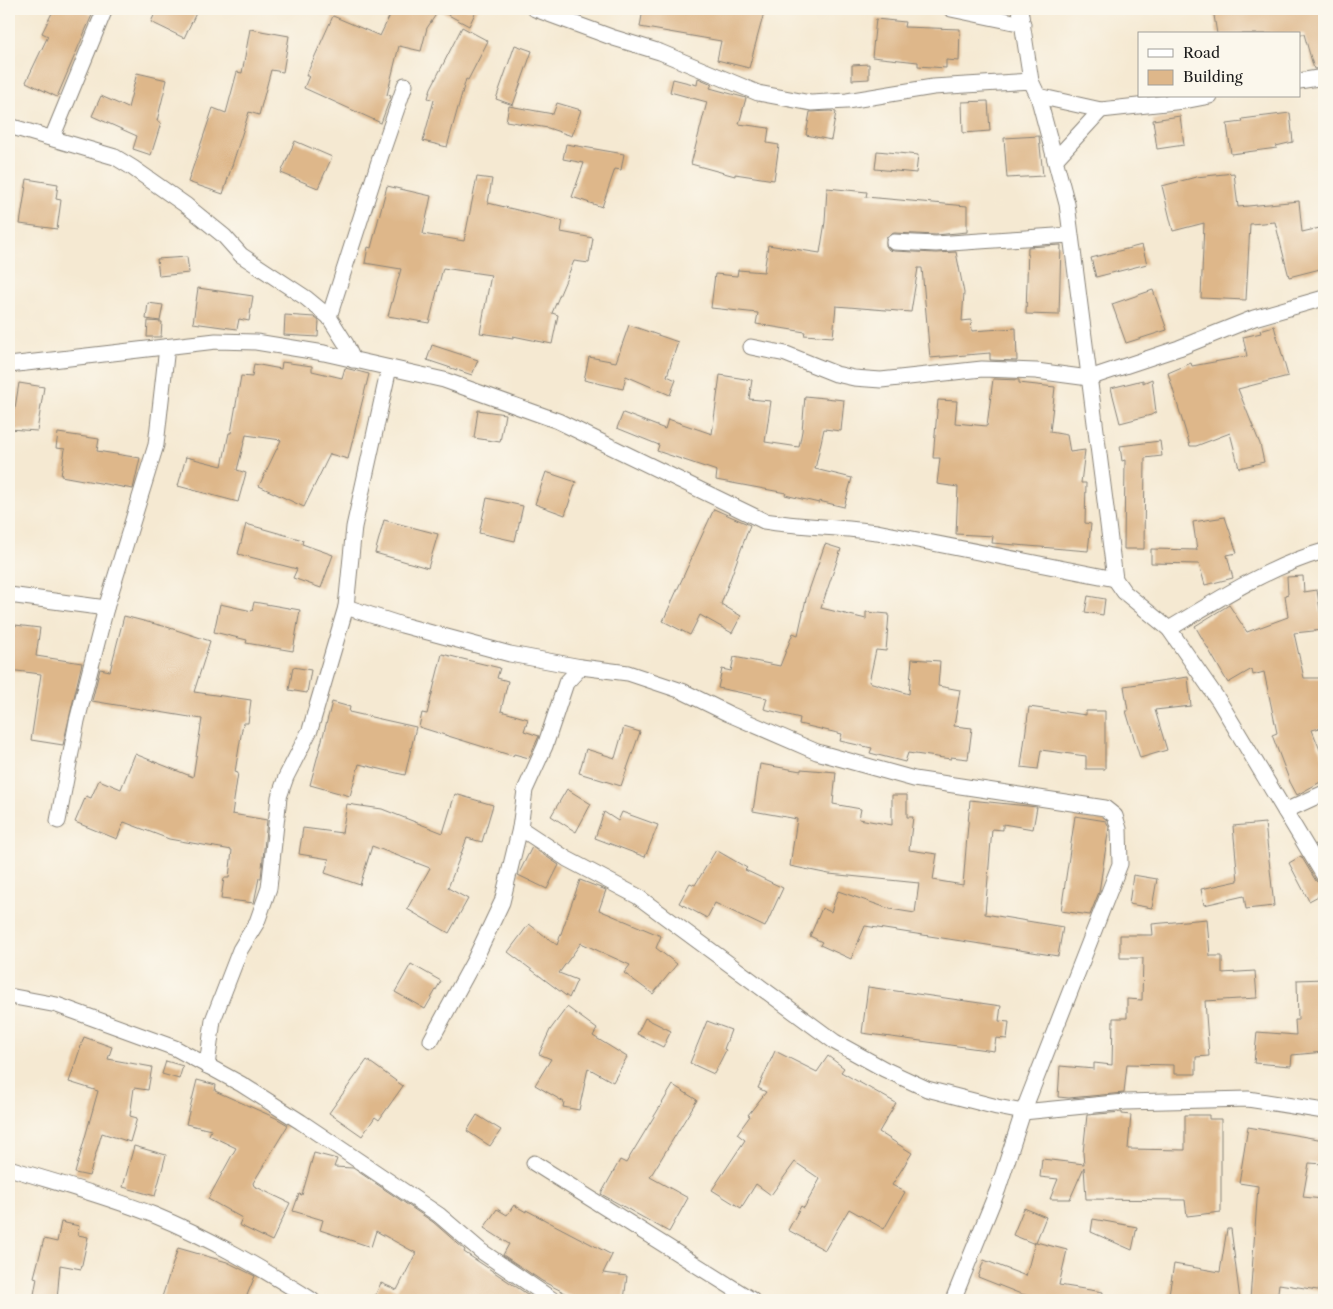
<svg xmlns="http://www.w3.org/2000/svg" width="1333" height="1309" viewBox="0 0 1333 1309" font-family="'Libre Caslon Text',serif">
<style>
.building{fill:#deb78a}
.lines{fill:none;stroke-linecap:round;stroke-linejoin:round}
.street-casing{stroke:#888277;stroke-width:17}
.street{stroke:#fff;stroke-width:15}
</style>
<rect width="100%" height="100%" fill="#fbf7ec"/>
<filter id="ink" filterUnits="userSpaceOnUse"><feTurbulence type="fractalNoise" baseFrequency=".02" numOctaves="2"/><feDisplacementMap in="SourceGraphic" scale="10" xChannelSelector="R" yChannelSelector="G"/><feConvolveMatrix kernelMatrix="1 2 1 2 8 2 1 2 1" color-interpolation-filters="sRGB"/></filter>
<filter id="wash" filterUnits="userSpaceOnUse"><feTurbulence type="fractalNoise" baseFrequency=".0096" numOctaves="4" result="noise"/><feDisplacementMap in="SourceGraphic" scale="20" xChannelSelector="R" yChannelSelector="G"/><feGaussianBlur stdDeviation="1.12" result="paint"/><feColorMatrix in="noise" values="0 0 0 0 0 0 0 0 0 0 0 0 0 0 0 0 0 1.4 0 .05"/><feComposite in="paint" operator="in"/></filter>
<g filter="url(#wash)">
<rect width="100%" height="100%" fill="#f5e9d2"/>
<g id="blocks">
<!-- building -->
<g class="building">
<path d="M54,9H80L92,15L57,97L26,82L48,36L42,33Z"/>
<path d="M157,9H198L184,38L151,22Z"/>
<path d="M393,9H477L469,26L439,10L427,28L421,51L399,46L387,95L391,96L381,123L304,88L309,76H306L333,16L380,36Z"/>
<path d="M643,9H765L749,68L717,60L721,41L640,27Z"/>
<path d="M1213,9H1324V68L1314,69L1304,34H1217Z"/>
<path d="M876,19L905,22L904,27L960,29L959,61L946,60V68L918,66V62L872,57Z"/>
<path d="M462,27L488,41L468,80L466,79L447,147L423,141L434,100L428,98L431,88Z"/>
<path d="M250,29L289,36L283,72L271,70L259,115L249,112L223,194L188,182L213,108L226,113L237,72L242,73Z"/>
<path d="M515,45L532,51L513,105L496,99Z"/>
<path d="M869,64V79L852,80V65Z"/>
<path d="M137,73L167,80L157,121L161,123L151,155L133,149L137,136L92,116L101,96L128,108Z"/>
<path d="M698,78L712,84L710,88L746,98L739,124L769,128L767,143L779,145L774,180L735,174V176L691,164L707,102L670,92L673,79L697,85Z"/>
<path d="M988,101L990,131L963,133L962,102Z"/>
<path d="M557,103L581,110L572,136L548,128L506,121L509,106L553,114Z"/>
<path d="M830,111L836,112L831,140L806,135L810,112Z"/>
<path d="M1290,113L1293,142L1276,146L1277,148L1231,154L1227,124L1243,122L1242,119Z"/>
<path d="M1180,116L1184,145L1157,149L1153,120Z"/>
<path d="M1039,136L1043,176L1007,178L1004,138Z"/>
<path d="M295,141L332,157L318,188L281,173Z"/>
<path d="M566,144L624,154L621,170L615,169L602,207L572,197L584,163L563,159Z"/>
<path d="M877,151L918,155L916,173L875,169Z"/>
<path d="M1234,173L1238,207L1299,201L1302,232L1324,227V268L1289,277L1275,222L1250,224L1246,300L1201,298L1204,223L1173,231L1162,186L1196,177Z"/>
<path d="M477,177L492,179L488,203L563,221L561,232L593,238L589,263L574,261L552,313L558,315L552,344L513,336V338L480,333L491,275L443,268L429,323L388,316L401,269L365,263L368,247L371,248L387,186L431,196L423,234L464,241Z"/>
<path d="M27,179L58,184L56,199L61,200L57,229L20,224Z"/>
<path d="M827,188L867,192L866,197L967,206V232L936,235L894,233L886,237V246L889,250L894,251L936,253L956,252L964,293L962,321L971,320L972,331L1016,328L1017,361L990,360V353L930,358L922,268H918L911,312L836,306L833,337L804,335L805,332L756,324L758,313L711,308L715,274L737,276L738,270L764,272L768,245L820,253L825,222Z"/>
<path d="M1061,245L1059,315L1026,314L1028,247Z"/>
<path d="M1142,245L1147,264L1096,277L1091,258Z"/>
<path d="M187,257L189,273L159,276L157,259Z"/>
<path d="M198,288L253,296L249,321L239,319L237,329L193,323Z"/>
<path d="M1153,290L1167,330L1126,343L1112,304Z"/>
<path d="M148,303L163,305L160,321L146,319Z"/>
<path d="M285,315L314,317L319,321L318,337L284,335Z"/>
<path d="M148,321L162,322L161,337H147Z"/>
<path d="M629,325L678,342L667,376L676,380L670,395L626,376L623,389L584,380L589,357L616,362Z"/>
<path d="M1274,326L1288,376L1238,389L1260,444L1264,462L1239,468L1230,433L1196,446H1190L1168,373L1191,363L1192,366L1247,356L1243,337L1261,333L1260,330Z"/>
<path d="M432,345L478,360L472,375L427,360Z"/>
<path d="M282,362L312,366V371L342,378L345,368L369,374L348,459L330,454L304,507L259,486L281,440L246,435L237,470L246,473L238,502L178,486L186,457L222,466L229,433H231L241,376L252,377L254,364L281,369Z"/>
<path d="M720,375L752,380L749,399L771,401L765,442L799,447L802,431L805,396L844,400L841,431L824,429L815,469L852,478L844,507L819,501V503L785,495L786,493L716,480L717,471L657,451L659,445L617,428L623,413L665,429L668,419L712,434Z"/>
<path d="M993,379L1019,380V383L1055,387L1050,432L1067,435L1070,452L1085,450L1081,483H1086L1085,523L1091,524L1088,551L992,543L993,536L956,534L958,487L937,484L940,458H933L938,400L957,401L955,423L987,426Z"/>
<path d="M1152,379L1156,412L1151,415L1120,423L1111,388L1143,380V383Z"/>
<path d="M19,383L44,387L37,431L9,429V408H15Z"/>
<path d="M478,410L505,414L500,442L474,438Z"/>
<path d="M58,433L99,439L97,451L140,458L133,489L61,476L65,449L56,448Z"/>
<path d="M1160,441L1162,456L1145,458L1144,549H1124L1125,460L1122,461L1120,446Z"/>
<path d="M546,472L576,482L565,515L535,504Z"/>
<path d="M487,498L523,506L515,541L479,533Z"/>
<path d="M714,509L750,525L721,604L741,616L732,633L700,615L690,635L663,621Z"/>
<path d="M1225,517L1237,553L1227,555L1233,578L1205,585L1199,564L1151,563V549L1197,550L1193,522Z"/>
<path d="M384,520L438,534L428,568L375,553Z"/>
<path d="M246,524L303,540L302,544L333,555L321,588L293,578L297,569L238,554Z"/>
<path d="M825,544L841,549L821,608L866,619V612L889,614L886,651L876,650L869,682L909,694L912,659L940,661L938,686L960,690L954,726L972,728L968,759L951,757V759L908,753L905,762L870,753L872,748L840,741L842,734L799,724L800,718L764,709L767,698L718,688L722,669L731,671L734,657L780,666L793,633L798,635L806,599Z"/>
<path d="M1303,576L1304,592L1317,590L1323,630L1294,633L1304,678H1324V727L1312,730L1324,760V780L1297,795L1290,782L1272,735L1277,733L1264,672L1253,675L1252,669L1228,683L1195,626L1229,605L1247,632L1288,617L1285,595L1288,594L1287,577Z"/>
<path d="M1088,596L1105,599L1103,615L1085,612Z"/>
<path d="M254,602L300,610L293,651L246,643L247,640L214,632L220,604L252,611Z"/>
<path d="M124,616L167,627L210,641L194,692L251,700L248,723H243L235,772L238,773L232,814L267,820L261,878H259L254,903L221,899L224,878H229L232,850L169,839L124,822L117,839L75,822L86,796L91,798L99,780L121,789L135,754L193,777L202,719L92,701L100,669L110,671Z"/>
<path d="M15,625L40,628L36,656L82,663L63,745L31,740L41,674L9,670V635L13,636Z"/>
<path d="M442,654L500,668L497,678L508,681L501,711L528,719L524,731L539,736L529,758L514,754L513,756L419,727L422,713L427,714Z"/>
<path d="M293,667L311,670L307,693L289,690Z"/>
<path d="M1188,677L1191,706L1155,710L1167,750L1140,758L1126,711H1128L1124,686Z"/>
<path d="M332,702L350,707L349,712L416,727L405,775L359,764L350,796L310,785Z"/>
<path d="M1029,707L1086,715V711H1105V769H1086V756L1041,750L1038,769L1021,767Z"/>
<path d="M624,727L640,732L621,786L579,773L586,749L615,758Z"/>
<path d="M760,764L801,771V769L836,772L833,804L861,809L859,819L892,825V795H907V817H913L909,850L937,854L933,880L963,885L970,800L1037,807L1033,829L1003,824V830L992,829L985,914L1063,927L1058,956L865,926L851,959L820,945L822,942L810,936L822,908L831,912L838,891L890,909L915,913L919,883L829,874L790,866L797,819L753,811Z"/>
<path d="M567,789L591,804L576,832L551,816Z"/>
<path d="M455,794L493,805L482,842L467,838L448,888L468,899L449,933L407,909L430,868L372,846L360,885L325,873L329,859L299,854L303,828L342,833L347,804L382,809L443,833Z"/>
<path d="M604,812L618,821L622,812L658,825L645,857L595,838Z"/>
<path d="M1075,816L1106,821L1109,827L1099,892L1090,915L1061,911Z"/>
<path d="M1265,823L1274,906L1246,909L1244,896L1204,905L1201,889L1238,881L1233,826Z"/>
<path d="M532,847L559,865L547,889L518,875Z"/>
<path d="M716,850L747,868L745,870L783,888L765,927L715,903L707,918L679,903L690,883L695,885Z"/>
<path d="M1301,856L1316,881L1324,885V893L1309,901L1289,863Z"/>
<path d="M1133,875L1157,879L1152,908L1129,904Z"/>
<path d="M580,880L606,890L599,910L661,936L656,948L677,964L653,994L624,973L630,965L581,943L559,973L577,980L569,998L508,952L529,924L557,945Z"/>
<path d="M1207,919L1210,956H1222V973L1255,971L1257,998L1205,1001L1209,1056L1196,1057V1074H1174V1065L1127,1064L1124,1093L1069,1098L1058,1097L1060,1066L1094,1069V1063L1112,1065L1113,1018H1127V999L1142,1000L1143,958H1120V935H1153L1152,924Z"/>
<path d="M411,964L441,981L425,1009L395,992Z"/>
<path d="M1324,979V1052L1292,1055L1291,1066L1254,1063L1257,1032L1296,1035L1295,1020H1298L1297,980Z"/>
<path d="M868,987L1001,1006L999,1021L1009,1022L1007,1039L996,1038L994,1051L862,1033Z"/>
<path d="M567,1007L597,1029L593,1036L627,1057L613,1082L588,1068L579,1110L563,1107L564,1102L535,1085L551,1059L539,1054L550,1030Z"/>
<path d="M645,1018L671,1031L663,1047L637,1034Z"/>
<path d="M707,1021L731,1030L724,1049L726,1050L714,1074L690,1063Z"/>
<path d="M84,1037L112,1047L108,1059L152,1067L148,1090L134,1088L130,1116L137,1118L130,1142L102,1133L89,1176L75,1173L98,1091L69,1082Z"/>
<path d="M775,1051L817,1072L828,1056L844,1068L841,1072L896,1103L879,1132L912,1153L892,1185L905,1192L884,1229L849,1209L825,1250L788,1230L801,1206L804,1208L820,1179L795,1162L771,1195L756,1184L741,1208L712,1190L745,1140L737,1134L750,1116L748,1115L766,1092L758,1088Z"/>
<path d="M367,1060L403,1086L379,1120L375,1117L362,1136L329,1113Z"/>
<path d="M166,1061L183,1066L179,1079L162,1074Z"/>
<path d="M197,1080L216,1085L215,1091L276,1118L288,1125L253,1183L254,1186L290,1203L272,1241L239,1225L242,1218L208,1199L236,1148L209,1135L211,1130L186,1124Z"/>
<path d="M673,1085L697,1100L650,1177L688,1198L669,1232L601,1194L620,1160L626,1163Z"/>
<path d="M1122,1112V1114L1131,1115L1128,1149L1185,1150V1115H1209V1119H1221V1212L1187,1216L1185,1200L1086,1199L1084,1167L1070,1199H1050L1058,1179L1040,1177L1042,1159L1084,1164L1083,1153L1087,1115Z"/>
<path d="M477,1115L501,1130L490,1146L467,1131Z"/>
<path d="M1248,1127L1324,1140V1164L1309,1163L1303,1197L1323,1199L1322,1222H1324V1240L1320,1265H1324V1291L1279,1284L1277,1300H1250L1258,1186L1239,1183Z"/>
<path d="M134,1146L166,1155L155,1196L123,1187Z"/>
<path d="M314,1153L337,1159L334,1167L353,1168L433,1222L465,1250L464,1252L533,1298L532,1300H373L381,1283L397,1290L416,1253L376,1231L371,1247L320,1230L323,1220L293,1211L299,1194L302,1195Z"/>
<path d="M514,1205L526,1212V1210L612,1255L603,1273L627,1276L624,1300H579L542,1281L503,1255L509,1244L484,1228L497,1209L507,1215Z"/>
<path d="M1024,1208L1046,1217L1036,1242L1067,1250L1059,1285L1103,1292L1102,1300H1046L1021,1294L978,1277L984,1260L1026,1276L1035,1242V1244L1013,1235Z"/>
<path d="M1093,1219L1137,1227L1132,1250L1091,1232Z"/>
<path d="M61,1222L79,1226L78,1235L88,1237L81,1269L60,1265L57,1300H33L37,1278L34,1277L44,1239L57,1242Z"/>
<path d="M1227,1229H1231L1240,1300H1168L1174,1264L1220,1272Z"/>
<path d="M178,1248L227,1262L255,1276L245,1300H161Z"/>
</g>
</g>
</g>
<g filter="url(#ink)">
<use href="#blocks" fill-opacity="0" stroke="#888277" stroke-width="1"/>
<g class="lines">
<defs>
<g id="street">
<path d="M535,9L614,38L660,52L758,93L811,103L847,101L933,87L1031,81L1038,96L1067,204L1115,579L1124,592L1169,629L1219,701L1324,876"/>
<path d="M951,9L1023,24"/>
<path d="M1020,9L1031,81"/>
<path d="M1299,81L1324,77"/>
<path d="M1038,96L1101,110L1184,101L1210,96"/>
<path d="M9,126L115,157L133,168L187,206L224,236L241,255L306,298L329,317L346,344L353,360"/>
<path d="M52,138L105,9"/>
<path d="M1055,160L1101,110"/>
<path d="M894,242L936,244L1070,235"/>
<path d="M329,317L381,155L405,85"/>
<path d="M751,347L786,354L836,374L854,378L881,380L982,369L1036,371L1089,378L1179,348L1254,318L1324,298"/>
<path d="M9,365L216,341L256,342L324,353L444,380L558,421L764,521C801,527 840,527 877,532L1115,579"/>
<path d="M389,368L354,527L346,607L402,625L510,654L581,667L628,673L682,691L729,714L817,752L914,779L1105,808L1115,816L1119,829L1120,864L1023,1112L998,1189L953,1300"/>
<path d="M9,595L106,608"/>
<path d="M1169,629C1217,600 1270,566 1324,551"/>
<path d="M1285,811L1324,793"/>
<path d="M58,821L77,721L106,608L156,445L167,347"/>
<path d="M520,828L567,859L637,896L835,1042L884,1069L927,1089L997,1107L1023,1112L1125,1102L1248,1099L1324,1111"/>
<path d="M9,996L57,1005L175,1048L241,1084L301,1122L439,1215L481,1251L553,1300"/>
<path d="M431,1040L475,959L502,902L520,828L525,790L545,746L566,683L581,667"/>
<path d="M207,1066L213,1020L240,950L257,922L269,888L279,797L286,777L310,730L346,607"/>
<path d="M534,1163L752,1300"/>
<path d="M9,1168C57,1183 107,1196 154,1215C210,1238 261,1268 312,1300"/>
</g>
</defs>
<!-- street casing -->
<use href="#street" class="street-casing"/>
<!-- street -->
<use href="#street" class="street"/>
</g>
</g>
<!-- margin -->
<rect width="1333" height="1309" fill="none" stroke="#fbf7ec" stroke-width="30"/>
<!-- legend -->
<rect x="1138" y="32" width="162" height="65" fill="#fbf7ec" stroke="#a29f99"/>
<rect x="1148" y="49" width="25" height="8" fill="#ffffff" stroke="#a29f99"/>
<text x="1183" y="58" font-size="15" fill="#1c1c1c">Road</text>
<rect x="1148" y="70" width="25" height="15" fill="#deb78a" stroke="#a29f99"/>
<text x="1183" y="82" font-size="15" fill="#1c1c1c">Building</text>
</svg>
